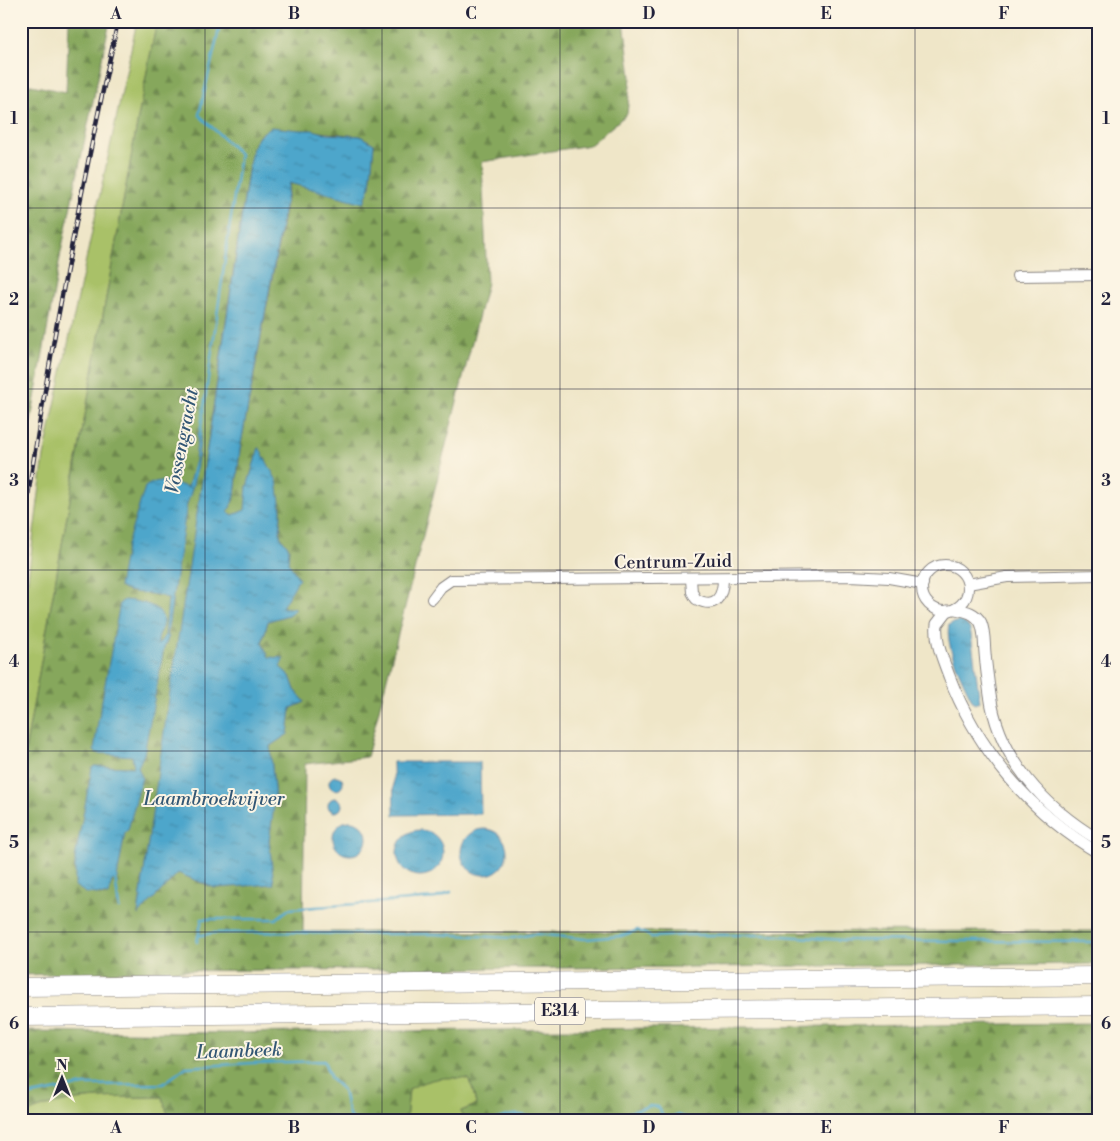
<svg xmlns="http://www.w3.org/2000/svg" width="1120" height="1141" viewBox="0 0 1120 1141" font-family="'Libre Bodoni',serif">
<style>
.green{fill:#a9c167;stroke:#667251}
.forest{fill:url(#forest-firs);stroke:#54644c;fill-rule:evenodd}
.water{fill:url(#water-ripples);stroke:#386483}
.lines{fill:none;stroke-linecap:round;stroke-linejoin:round}
.stream{stroke:#4da6cb;stroke-width:2.5}
.minor-casing{stroke:#888482;stroke-width:12}
.tertiary-casing{stroke:#888482;stroke-width:13}
.motorway-casing{stroke:#888482;stroke-width:19}
.minor{stroke:#fff;stroke-width:10}
.tertiary{stroke:#fff;stroke-width:11}
.motorway{stroke:#fff;stroke-width:18}
.rail-casing{stroke:#22223b;stroke-width:4.5}
.rail{stroke:#fcf5e5;stroke-width:2.5;stroke-dasharray:8;stroke-linecap:butt}
.grid{fill:none;stroke:#22223b;stroke-width:1;stroke-opacity:0.55}
.labels{text-anchor:middle;dominant-baseline:central;stroke-width:4;stroke-linejoin:round;paint-order:stroke}
.shield{fill:#fcf5e5;stroke:#63616e;stroke-width:1}
.shield-label{font-size:16px;font-weight:bold;fill:#22223b}
.street-label{font-size:18px;fill:#22223b;stroke:#fcf5e5}
.water-label{font-size:19px;font-style:italic;fill:#335775;stroke:#fcf5e5}
.neatline{fill:none;stroke:#22223b;stroke-width:2}
.grid-label{font-size:16px;text-anchor:middle;font-weight:bold;fill:#22223b}
</style>
<defs>
<pattern id="forest-firs" width="22" height="20" patternUnits="userSpaceOnUse" patternTransform="scale(1.25)"><rect width="22" height="20" fill="#86a75c"/><path d="M5 1l3.5 6h-7zM16 11l3.5 6h-7z" fill="#6d884d"/></pattern>
<pattern id="water-ripples" width="26" height="14" patternUnits="userSpaceOnUse" patternTransform="scale(1.25)"><rect width="26" height="14" fill="#4da6cb"/><path d="M2 4q2-2 4 0t4 0M15 11q2-2 4 0t4 0" fill="none" stroke="#4087a6"/></pattern>
</defs>
<rect width="100%" height="100%" fill="#fcf5e5"/>
<filter id="ink" filterUnits="userSpaceOnUse"><feTurbulence type="fractalNoise" baseFrequency=".02" numOctaves="2"/><feDisplacementMap in="SourceGraphic" scale="10" xChannelSelector="R" yChannelSelector="G"/><feConvolveMatrix kernelMatrix="1 2 1 2 8 2 1 2 1" color-interpolation-filters="sRGB"/></filter>
<filter id="wash" filterUnits="userSpaceOnUse"><feTurbulence type="fractalNoise" baseFrequency=".0096" numOctaves="4" result="noise"/><feDisplacementMap in="SourceGraphic" scale="20" xChannelSelector="R" yChannelSelector="G"/><feGaussianBlur stdDeviation="1.12" result="paint"/><feColorMatrix in="noise" values="0 0 0 0 0 0 0 0 0 0 0 0 0 0 0 0 0 1.4 0 .05"/><feComposite in="paint" operator="in"/></filter>
<g filter="url(#wash)">
<rect width="100%" height="100%" fill="#efe6c8"/>
<!-- green -->
<g class="green">
<path d="M137,21H157L141,102L21,774V631L44,456Z"/>
<path d="M446,1077L468,1079L473,1089L476,1105L461,1111L463,1120H406L409,1089L424,1081Z"/>
<path d="M162,1097L170,1120H21V1116C65,1094 114,1098 162,1097Z"/>
</g>
<!-- forest -->
<g class="forest">
<path d="M69,21H110L61,252L21,477V83L66,92Z"/>
<path d="M157,21H624L631,77L627,114L590,145L482,162L487,283L367,757L305,764L303,932L1099,931V964L153,971L21,975V774L141,102ZM299,130L360,136L374,144L370,186L290,183L240,449L235,496L228,512L233,515L246,510L247,487L259,448L281,510L280,536L289,548L282,607L295,609L288,615L268,621L262,643L269,658L290,676L295,690L305,702L291,708L288,734L270,746L275,799L269,841L273,883L215,888L178,873L138,914L249,165L254,144L261,133Z"/>
<path d="M1099,1023V1120H463L461,1111L476,1105L473,1089L468,1079C444,1076 430,1078 409,1089L406,1120H170L162,1097C114,1098 64,1094 21,1116V1031L223,1033Z"/>
</g>
<!-- water -->
<g class="water">
<path d="M271,127L299,130H313L327,134L360,136L374,144L370,186L364,203L289,183L240,449L235,496L228,512L233,515L245,510L247,487L259,447L277,481L281,510L280,536L289,548L288,562L299,579L282,607L296,609L288,615L268,621L262,643L269,657L284,658L280,667L290,676L295,690L305,702L291,708L288,734L270,746L275,799L269,841L274,884L215,888L178,873L138,915C172,664 214,415 249,165C253,147 254,137 271,127Z"/>
<path d="M198,433H201C198,457 196,481 187,504L167,635L169,636L164,648L144,754L138,767L142,777L128,830L125,832L117,878L112,881L108,895L86,893L75,886V858L92,768L94,766L134,767L132,756L97,753L94,751L98,722L120,603L124,600C136,601 164,604 163,622C162,630 157,637 158,645L165,635L168,599C157,591 133,596 119,587L126,548L145,487C160,476 172,483 188,487L195,460Z"/>
<path d="M960,621C967,623 970,627 971,634L980,702L974,704C965,686 944,645 949,625L952,623Z"/>
<path d="M393,762H480L481,814L394,815Z"/>
<circle cx="336" cy="783" r="7"/>
<circle cx="335" cy="805" r="7"/>
<circle cx="350" cy="838" r="17"/>
<circle cx="484" cy="852" r="23"/>
<circle cx="420" cy="853" r="23"/>
</g>
<g class="lines">
<!-- stream -->
<g class="stream">
<path d="M200,435L240,154L199,115L221,21"/>
<path d="M115,877L119,908"/>
<path d="M198,936L212,933L286,932L339,934H434L513,938L535,934L586,939L621,936L638,930L651,937L687,935H765L844,940L1099,942"/>
<path d="M197,942L202,919H276L289,909L436,898L451,892"/>
<path d="M21,1097L84,1085L163,1084L186,1067L253,1063L324,1061L331,1079L343,1090L346,1104"/>
<path d="M347,1107L349,1116L354,1120"/>
<path d="M496,1120C510,1114 521,1112 535,1120"/>
<path d="M588,1120L600,1116L615,1117L649,1106L659,1107L664,1119L677,1115L692,1120"/>
</g>
</g>
</g>
<g filter="url(#ink)">
<g class="lines">
<defs>
<g id="minor">
<path d="M1017,276L1099,275"/>
<circle cx="945" cy="588" r="23"/>
<path d="M691,579L692,592L696,599C715,609 723,598 723,578"/>
<path d="M968,584L1007,577L1099,575"/>
<path d="M432,599L441,587L451,580L850,576L889,578L923,584"/>
</g>
<g id="tertiary">
<path d="M956,609C966,611 976,613 981,623C985,633 984,643 985,653C986,667 988,681 990,695C999,759 1045,808 1099,840"/>
<path d="M947,611L937,624C935,643 943,659 949,676C977,749 1031,814 1099,853"/>
</g>
<g id="motorway">
<path d="M21,987L1099,976"/>
<path d="M21,1017L1099,1006"/>
</g>
</defs>
<!-- minor casing -->
<use href="#minor" class="minor-casing"/>
<!-- tertiary casing -->
<use href="#tertiary" class="tertiary-casing"/>
<!-- motorway casing -->
<use href="#motorway" class="motorway-casing"/>
<!-- minor -->
<use href="#minor" class="minor"/>
<!-- tertiary -->
<use href="#tertiary" class="tertiary"/>
<!-- motorway -->
<use href="#motorway" class="motorway"/>
<defs>
<path id="rail" d="M21,543C46,368 80,194 118,21"/>
</defs>
<!-- rail casing -->
<use href="#rail" class="rail-casing"/>
<!-- rail -->
<use href="#rail" class="rail"/>
</g>
</g>
<!-- grid -->
<path class="grid" d="M205,21V1120M382,21V1120M560,21V1120M738,21V1120M915,21V1120M21,208H1099M21,389H1099M21,570H1099M21,751H1099M21,932H1099"/>
<g class="labels">
<!-- shield labels -->
<rect class="shield" x="535" y="997.5" width="50" height="27" rx="4"/>
<g class="shield-label">
<text x="560" y="1011">E314</text>
</g>
<!-- street labels -->
<g class="street-label">
<text transform="translate(673 562) rotate(-1)">Centrum-Zuid</text>
</g>
<!-- water labels -->
<g class="water-label">
<text transform="translate(182 441) rotate(-79)">Vossengracht</text>
<text x="214" y="799">Laambroekvijver</text>
<text transform="translate(239 1051) rotate(-2)">Laambeek</text>
</g>
</g>
<!-- margin -->
<rect width="1120" height="1141" fill="none" stroke="#fcf5e5" stroke-width="55"/>
<!-- north arrow -->
<g transform="translate(62 1078)" stroke="#fcf5e5" stroke-width="4" paint-order="stroke">
<path d="M0-4L9 19L0 12L-9 19Z" fill="#22223b"/>
<text y="-8" font-size="14" font-weight="bold" text-anchor="middle" fill="#22223b">N</text>
</g>
<rect x="28" y="28" width="1064" height="1086" class="neatline"/>
<g class="grid-label">
<text x="116" y="19">A</text>
<text x="294" y="19">B</text>
<text x="471" y="19">C</text>
<text x="649" y="19">D</text>
<text x="826" y="19">E</text>
<text x="1004" y="19">F</text>
<text x="14" y="124">1</text>
<text x="1106" y="124">1</text>
<text x="14" y="305">2</text>
<text x="1106" y="305">2</text>
<text x="14" y="486">3</text>
<text x="1106" y="486">3</text>
<text x="14" y="667">4</text>
<text x="1106" y="667">4</text>
<text x="14" y="848">5</text>
<text x="1106" y="848">5</text>
<text x="14" y="1029">6</text>
<text x="1106" y="1029">6</text>
<text x="116" y="1133">A</text>
<text x="294" y="1133">B</text>
<text x="471" y="1133">C</text>
<text x="649" y="1133">D</text>
<text x="826" y="1133">E</text>
<text x="1004" y="1133">F</text>
</g>
</svg>
